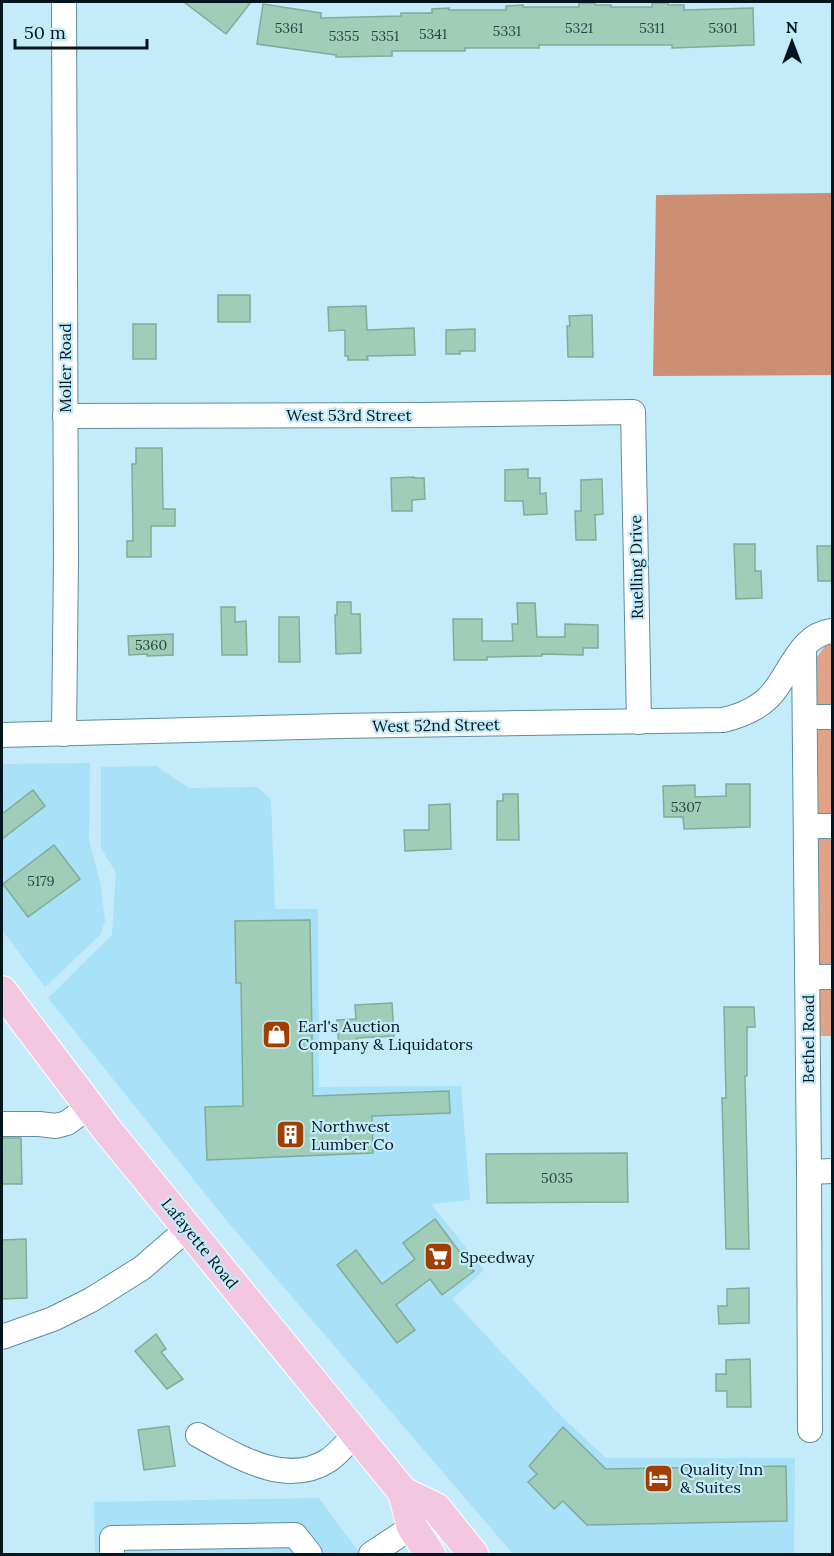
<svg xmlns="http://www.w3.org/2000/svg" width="834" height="1556" viewBox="0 0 834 1556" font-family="Lora,serif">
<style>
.built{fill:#a8e1f8}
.green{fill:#e1a388}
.forest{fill:#cd8f74}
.building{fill:#a0cdb7;stroke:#80ac98;stroke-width:1.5}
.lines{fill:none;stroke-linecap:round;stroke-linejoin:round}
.minor-casing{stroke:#5f8d9f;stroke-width:26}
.major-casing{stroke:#fff;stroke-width:32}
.minor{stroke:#fff;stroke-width:24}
.major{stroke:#f4c7e0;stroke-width:30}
.labels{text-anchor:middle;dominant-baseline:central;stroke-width:4.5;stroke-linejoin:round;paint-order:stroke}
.number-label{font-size:14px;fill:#2b4444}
.street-label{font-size:16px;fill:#04161d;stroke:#c4ebfa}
.poi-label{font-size:16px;fill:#04161d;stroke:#c4ebfa;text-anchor:start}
</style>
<rect width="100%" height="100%" fill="#c4ebfa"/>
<!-- built -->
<g class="built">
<path d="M90,763L89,840L100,882L105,921L100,935L45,987L2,930V764Z"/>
<path d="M156,766L189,788L257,787L271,799L275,909H318L319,1087L461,1086L470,1200L431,1204L484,1270L452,1299L562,1417L606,1458H795L794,1554H513L227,1221L48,998L112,935L116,873L101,848V767Z"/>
<path d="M319,1498L360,1554H95L94,1502Z"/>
</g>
<!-- green -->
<path class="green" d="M828,642H832V1036H818L814,661Z"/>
<!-- forest -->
<path class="forest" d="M832,193V375L653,376L656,195Z"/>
<!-- building -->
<g class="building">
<path d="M184,2H251L226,34Z"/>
<path d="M579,3H595V5H611V7H652V3H668V5H684V10L753,8L754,45L672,48V45H539V48H465V51H392V56L336,57V55L257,44L263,4L321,13V18L401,16V13H432V9L449,8V10H506V6L523,5V7H579Z"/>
<rect x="218" y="295" width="32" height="27"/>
<path d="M366,306L367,330L414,328L415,355L367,356L368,360H348V356H345V330L329,331L328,307Z"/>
<path d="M592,315L593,357H568L567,326H570L569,316Z"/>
<rect x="133" y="324" width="23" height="35"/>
<path d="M475,329V351H460V354H446V330Z"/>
<path d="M136,448H162L163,509H175V526H151V557H127V541H133L132,464H136Z"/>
<path d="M528,469V478H540V494L546,493L547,514L524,515L523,501H505V470Z"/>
<path d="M414,477V478H424L425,499L412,500V511H392L391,478Z"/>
<path d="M602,479L603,514L595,515L596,540H576L575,511H581V480Z"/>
<path d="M734,544H755V571H761L762,598L736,599Z"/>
<path d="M817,546H832V581H818Z"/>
<path d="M337,602H351V614H360L361,653L336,654L335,615H337Z"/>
<path d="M517,603H535L537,637H565V624L598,625V648H583V655L542,654V656L487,657V660H454L453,619H482V641H513L512,624H518Z"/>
<path d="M221,607H235V622L246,621L247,655H222Z"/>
<path d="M279,617H299L300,662H279Z"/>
<path d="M173,634V655L147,656V654L129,655L128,636Z"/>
<path d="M726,784H750V827L684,829L683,817H664L663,786L695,785V797L726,796Z"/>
<path d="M33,790L45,806L2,839V814Z"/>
<path d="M503,794H518L519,840H497V801H503Z"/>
<path d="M450,804L451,849L405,851L404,830H429V805Z"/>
<path d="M54,845L80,879L28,917L3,884Z"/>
<path d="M310,920L313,1096L449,1091L450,1113L372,1116L373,1153L207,1160L205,1107L243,1106L241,983H236L235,921Z"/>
<path d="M392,1003L394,1036L357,1038V1048H339L337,1020L356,1019L355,1005Z"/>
<path d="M724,1007H754L755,1027H747V1076H745L749,1249H726L722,1098H726Z"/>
<path d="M2,1138H21L22,1184H2Z"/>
<path d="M627,1153L628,1202L487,1203L486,1154Z"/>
<path d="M435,1219L474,1271L442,1295L430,1279L396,1305L415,1330L397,1343L337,1265L356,1250L382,1284L415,1259L403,1243Z"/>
<path d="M26,1239L27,1298L2,1299V1240Z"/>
<path d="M749,1288V1323L719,1324L718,1306H727V1289Z"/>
<path d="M156,1334L166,1349L161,1352L183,1379L167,1389L135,1351Z"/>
<path d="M750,1359L751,1407H727V1391H716V1374H726V1360Z"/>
<path d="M169,1426L175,1466L144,1470L138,1430Z"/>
<path d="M563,1427L606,1469L786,1466L787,1521L587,1525L563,1501L554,1509L528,1482L537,1474L529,1466Z"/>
</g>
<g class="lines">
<defs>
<g id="minor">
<path d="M65,416L422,415L633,412L639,722"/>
<path d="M804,647L809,1172L810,1430"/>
<path d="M805,717H832"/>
<path d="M64,734L66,560L64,2"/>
<path d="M2,735L339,726L723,720C741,716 756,710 769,697C790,676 798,635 832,631"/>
<path d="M806,826H832"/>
<path d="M807,977H832"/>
<path d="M2,1124H39L56,1126L67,1123L90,1106"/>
<path d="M809,1172L832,1171"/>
<path d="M2,1337L53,1319L91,1300L142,1268L188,1228"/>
<path d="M198,1435C237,1456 286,1488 329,1460C339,1453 347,1442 356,1434"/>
<path d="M112,1554V1538L295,1535L310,1554"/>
<path d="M371,1554L412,1527"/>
</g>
<g id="major">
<path d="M2,991L108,1131L403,1492L436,1508L473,1554"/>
<path d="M403,1492L412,1527L430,1554"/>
</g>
</defs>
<!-- minor casing -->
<use href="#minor" class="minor-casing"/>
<!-- major casing -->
<use href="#major" class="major-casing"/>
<!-- minor -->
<use href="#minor" class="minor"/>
<!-- major -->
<use href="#major" class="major"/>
</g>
<!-- icons -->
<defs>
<symbol id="shop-square" viewBox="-11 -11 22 22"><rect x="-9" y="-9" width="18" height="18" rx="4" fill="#a13f00" stroke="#c4ebfa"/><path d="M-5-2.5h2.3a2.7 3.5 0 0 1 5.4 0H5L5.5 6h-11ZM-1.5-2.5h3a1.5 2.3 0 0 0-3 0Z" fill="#fff"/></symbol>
<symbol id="building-square" viewBox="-11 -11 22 22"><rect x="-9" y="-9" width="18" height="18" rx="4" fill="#a13f00" stroke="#c4ebfa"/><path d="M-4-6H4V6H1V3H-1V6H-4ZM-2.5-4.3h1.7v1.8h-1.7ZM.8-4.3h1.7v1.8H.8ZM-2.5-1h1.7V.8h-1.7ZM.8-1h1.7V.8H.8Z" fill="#fff"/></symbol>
<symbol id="supermarket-square" viewBox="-11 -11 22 22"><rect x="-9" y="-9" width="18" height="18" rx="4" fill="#a13f00" stroke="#c4ebfa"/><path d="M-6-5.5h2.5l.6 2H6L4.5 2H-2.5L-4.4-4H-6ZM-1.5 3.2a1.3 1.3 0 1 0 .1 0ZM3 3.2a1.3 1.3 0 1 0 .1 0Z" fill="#fff"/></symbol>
<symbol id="hotel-square" viewBox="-11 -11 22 22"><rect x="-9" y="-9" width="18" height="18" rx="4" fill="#a13f00" stroke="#c4ebfa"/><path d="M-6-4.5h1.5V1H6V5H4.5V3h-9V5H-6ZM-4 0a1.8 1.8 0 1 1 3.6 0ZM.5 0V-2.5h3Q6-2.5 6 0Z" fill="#fff"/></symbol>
</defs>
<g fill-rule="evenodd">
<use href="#shop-square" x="260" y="1018" width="33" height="33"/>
<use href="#building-square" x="274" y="1118" width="33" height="33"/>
<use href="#supermarket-square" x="422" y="1240" width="33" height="33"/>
<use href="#hotel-square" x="642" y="1462" width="33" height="33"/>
</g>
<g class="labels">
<!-- number labels -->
<g class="number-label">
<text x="289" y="28">5361</text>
<text x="579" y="28">5321</text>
<text x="652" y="28">5311</text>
<text x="723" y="28">5301</text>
<text x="507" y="31">5331</text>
<text x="433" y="34">5341</text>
<text x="344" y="36">5355</text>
<text x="385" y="36">5351</text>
<text x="151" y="645">5360</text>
<text x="686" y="807">5307</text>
<text x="41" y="881">5179</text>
<text x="557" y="1178">5035</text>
</g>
<!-- street labels -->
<g class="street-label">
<text transform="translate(65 368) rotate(-90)">Moller Road</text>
<text x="349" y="415">West 53rd Street</text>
<text transform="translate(636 567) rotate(-91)">Ruelling Drive</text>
<text transform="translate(436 725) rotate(-1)">West 52nd Street</text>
<text transform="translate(808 1039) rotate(-90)">Bethel Road</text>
<text transform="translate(200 1243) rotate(51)">Lafayette Road</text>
</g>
<!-- poi labels -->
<g class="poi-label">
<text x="298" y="1026">Earl's Auction<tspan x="298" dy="18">Company &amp; Liquidators</tspan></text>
<text x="311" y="1126">Northwest<tspan x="311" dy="18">Lumber Co</tspan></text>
<text x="460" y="1257">Speedway</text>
<text x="680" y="1469">Quality Inn<tspan x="680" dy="18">&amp; Suites</tspan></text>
</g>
</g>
<!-- border -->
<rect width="834" height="1556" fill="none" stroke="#04161d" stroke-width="6"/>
<!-- north arrow -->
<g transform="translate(792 42)" stroke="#c4ebfa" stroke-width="4.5" paint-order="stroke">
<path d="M0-4.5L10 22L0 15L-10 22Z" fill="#04161d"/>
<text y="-9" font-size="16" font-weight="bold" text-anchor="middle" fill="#04161d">N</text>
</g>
<!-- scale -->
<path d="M15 39v9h132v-9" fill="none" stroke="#04161d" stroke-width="3"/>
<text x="24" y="39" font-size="18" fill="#04161d" stroke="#c4ebfa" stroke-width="4.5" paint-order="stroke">50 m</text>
</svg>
